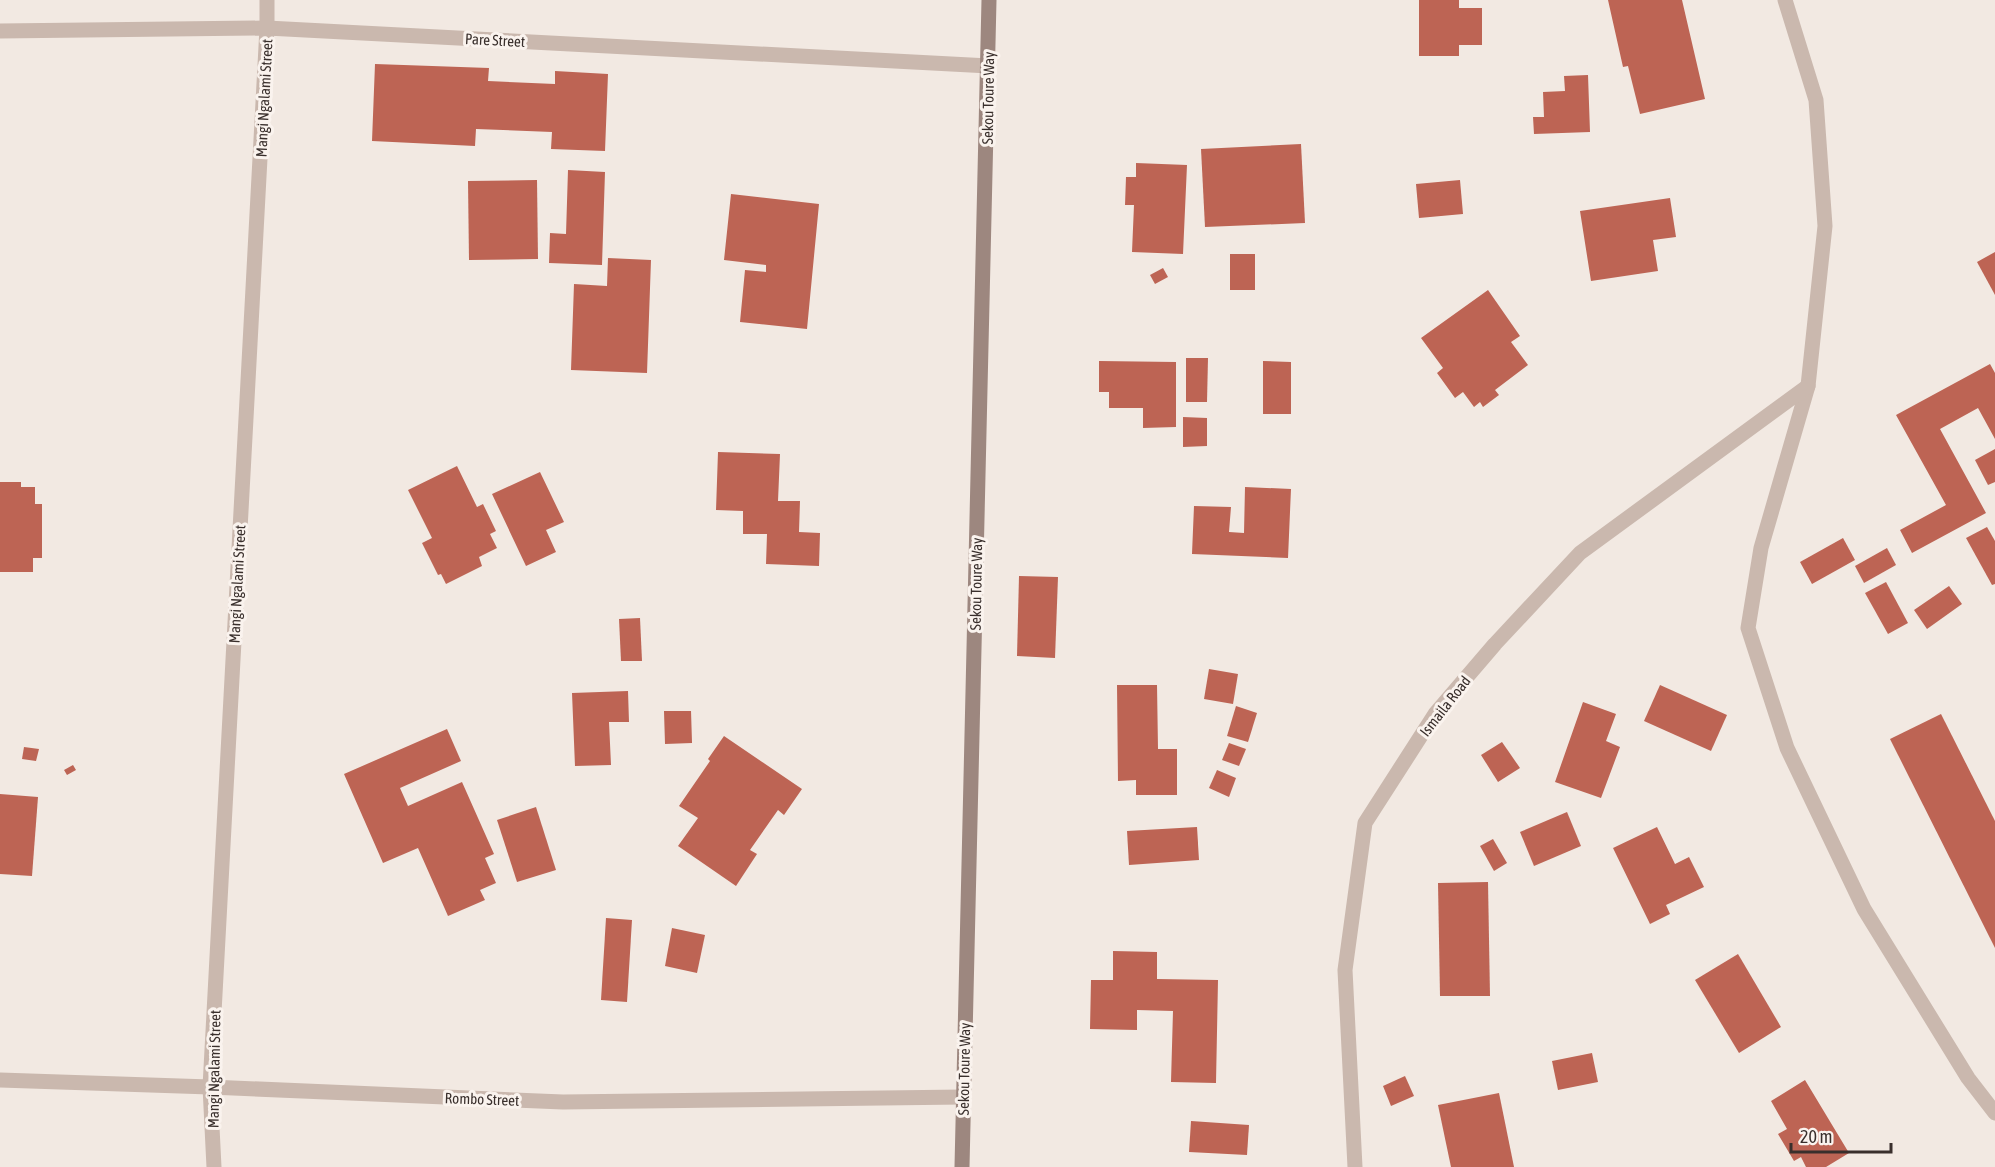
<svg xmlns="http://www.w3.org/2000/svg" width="1995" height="1167" viewBox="0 0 1995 1167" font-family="'Asap Condensed',sans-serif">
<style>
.building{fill:#bd6454}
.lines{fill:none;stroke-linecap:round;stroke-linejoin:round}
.street{stroke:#cab8ae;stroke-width:15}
.secondary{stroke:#9d877f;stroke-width:15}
.labels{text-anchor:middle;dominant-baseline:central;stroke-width:6;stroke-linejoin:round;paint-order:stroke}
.street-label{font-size:15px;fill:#392f2c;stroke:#faf3ee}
</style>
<rect width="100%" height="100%" fill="#f2e9e2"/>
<!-- building -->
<g class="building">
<path d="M1419,0H1459V8H1482V45H1459V56H1419Z"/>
<path d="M1608,0H1682L1705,99L1640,114L1628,66L1623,67Z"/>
<path d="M375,64L489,68L488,81L555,84V71L608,74L605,151L551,149L552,132L476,129L475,146L372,141Z"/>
<path d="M1588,75L1590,132L1534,134L1533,117H1544L1543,92L1565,91L1564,76Z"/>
<path d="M1301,144L1305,223L1205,227L1201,149Z"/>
<path d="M1136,163L1187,165L1183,254L1132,252L1134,205H1125L1126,177H1136Z"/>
<path d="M568,170L605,172L602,265L549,263L550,233L566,234Z"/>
<path d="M537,180L538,259L469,260L468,181Z"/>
<path d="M1460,180L1463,214L1419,218L1416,184Z"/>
<path d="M731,194L819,204L807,329L740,322L745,270L766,272V265L724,260Z"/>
<path d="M1670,198L1676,237L1653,240L1658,271L1591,281L1580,211Z"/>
<path d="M1995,252V295L1977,262Z"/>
<rect x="1230" y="254" width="25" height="36"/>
<path d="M608,258L651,260L647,373L571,370L574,284L607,286Z"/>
<path d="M1163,268L1168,277L1155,284L1150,275Z"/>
<path d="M1488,290L1520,336L1511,342L1528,365L1495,390L1499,395L1483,407L1480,402L1474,407L1463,392L1455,398L1437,373L1443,368L1421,338Z"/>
<path d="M1186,358H1208L1207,402H1186Z"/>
<path d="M1099,361L1176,362V427L1143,428V408H1109V392H1099Z"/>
<path d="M1263,361L1291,362V414H1263Z"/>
<path d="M1990,364L1995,373V439L1978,408L1940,429L1986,513L1912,553L1900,530L1946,505L1896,415Z"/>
<path d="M1183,417L1207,418V446L1183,447Z"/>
<path d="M1995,449V482L1988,485L1975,460Z"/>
<path d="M718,452L780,454L778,501H800L799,532L820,533L819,566L766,564L767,534H743V511L716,510Z"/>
<path d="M457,466L477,507L483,504L496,531L490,534L497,548L479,557L482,566L446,584L441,574L438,575L422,543L432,538L408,490Z"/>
<path d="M540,472L564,522L546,530L556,552L526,566L492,494Z"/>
<path d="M0,482H21V487H35V504H42V558H33V572H0Z"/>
<path d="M1245,487L1291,489L1288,558L1192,554L1194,506L1231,507L1229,532L1244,533Z"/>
<path d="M1987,527L1995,541V584L1992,585L1966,538Z"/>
<path d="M1843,538L1855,560L1812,584L1800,562Z"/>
<path d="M1887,548L1896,565L1864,583L1855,566Z"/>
<path d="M1019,576L1058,577L1055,658L1017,656Z"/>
<path d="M1886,582L1908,623L1888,634L1865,593Z"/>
<path d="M1949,586L1962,604L1927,629L1914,610Z"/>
<path d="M640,618L642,661H621L619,619Z"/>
<path d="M1209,669L1238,674L1233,704L1204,699Z"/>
<path d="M1117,685H1157L1158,749H1177V795H1136V780L1118,781Z"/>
<path d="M1660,685L1727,715L1711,751L1644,721Z"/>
<path d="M628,691L629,722H609L611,765L575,766L572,693Z"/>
<path d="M1583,702L1616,714L1606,741L1620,747L1601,798L1555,782Z"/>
<path d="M1236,706L1257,713L1248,742L1227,736Z"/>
<path d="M664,711H691L692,743L665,744Z"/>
<path d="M1941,714L1995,821V948L1890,739Z"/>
<path d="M447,729L461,761L400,788L408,806L462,782L494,854L485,858L496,883L480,890L485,900L448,916L418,848L383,863L344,774Z"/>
<path d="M724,736L802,789L784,815L778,810L750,850L757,854L736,886L678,846L698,818L679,806L710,761L708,759Z"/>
<path d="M1502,742L1520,768L1498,782L1481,755Z"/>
<path d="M1229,743L1246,749L1239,766L1222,760Z"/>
<path d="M24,747L39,749L36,761L22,759Z"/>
<path d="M73,765L76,770L67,775L64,770Z"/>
<path d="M1217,770L1236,778L1229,797L1209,788Z"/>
<path d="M0,794L38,797L32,876L0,874Z"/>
<path d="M536,807L556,870L517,882L497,820Z"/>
<path d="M1567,812L1581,846L1534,866L1520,832Z"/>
<path d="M1197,827L1199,860L1129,865L1127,831Z"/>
<path d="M1657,827L1675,864L1689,857L1704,887L1666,905L1670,914L1650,924L1613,848Z"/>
<path d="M1493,839L1507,863L1494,871L1480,846Z"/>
<path d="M1488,882L1490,996H1440L1438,883Z"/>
<path d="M606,918L632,920L627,1002L601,1000Z"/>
<path d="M672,928L705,935L697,973L665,966Z"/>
<path d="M1113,951L1157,952V979L1218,980L1216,1083L1171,1082L1173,1011L1137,1010V1030L1090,1029L1091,980H1113Z"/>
<path d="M1738,954L1781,1027L1739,1053L1695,980Z"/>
<path d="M1592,1053L1598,1082L1558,1090L1552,1061Z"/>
<path d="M1405,1076L1414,1096L1391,1106L1383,1086Z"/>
<path d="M1805,1080L1849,1153L1826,1167H1806L1801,1157L1794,1161L1778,1134L1787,1129L1771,1101Z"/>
<path d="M1499,1093L1514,1167H1451L1438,1105Z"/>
<path d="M1191,1121L1249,1125L1247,1155L1189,1152Z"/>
</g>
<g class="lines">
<!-- street -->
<g class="street">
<path d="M1785,0L1816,100L1825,226L1808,386L1761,548L1748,628L1787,748L1864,909L1968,1078L1995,1113"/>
<path d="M0,31L267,28L989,66"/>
<path d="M0,1080L210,1087L563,1102L963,1097"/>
<path d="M214,1167L210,1087L267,28V0"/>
<path d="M1355,1167L1345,970L1365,823L1435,714L1495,644L1580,553L1808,386"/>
</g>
<!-- secondary -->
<path class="secondary" d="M962,1167L989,0"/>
</g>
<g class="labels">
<!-- street labels -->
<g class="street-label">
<text transform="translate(495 40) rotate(3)">Pare Street</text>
<text transform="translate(264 98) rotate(-87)">Mangi Ngalami Street</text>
<text transform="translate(988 98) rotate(-89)">Sekou Toure Way</text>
<text transform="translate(237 584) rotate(-87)">Mangi Ngalami Street</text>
<text transform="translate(976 584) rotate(-89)">Sekou Toure Way</text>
<text transform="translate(1445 706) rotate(-52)">Ismaila Road</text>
<text transform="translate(214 1069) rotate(-89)">Mangi Ngalami Street</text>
<text transform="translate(964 1069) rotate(-89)">Sekou Toure Way</text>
<text transform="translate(482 1099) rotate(2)">Rombo Street</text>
</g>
</g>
<!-- scale -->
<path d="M1791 1143v9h100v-9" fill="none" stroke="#392f2c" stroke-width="3"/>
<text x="1800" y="1143" font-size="18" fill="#392f2c" stroke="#faf3ee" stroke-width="4.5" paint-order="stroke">20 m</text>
</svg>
